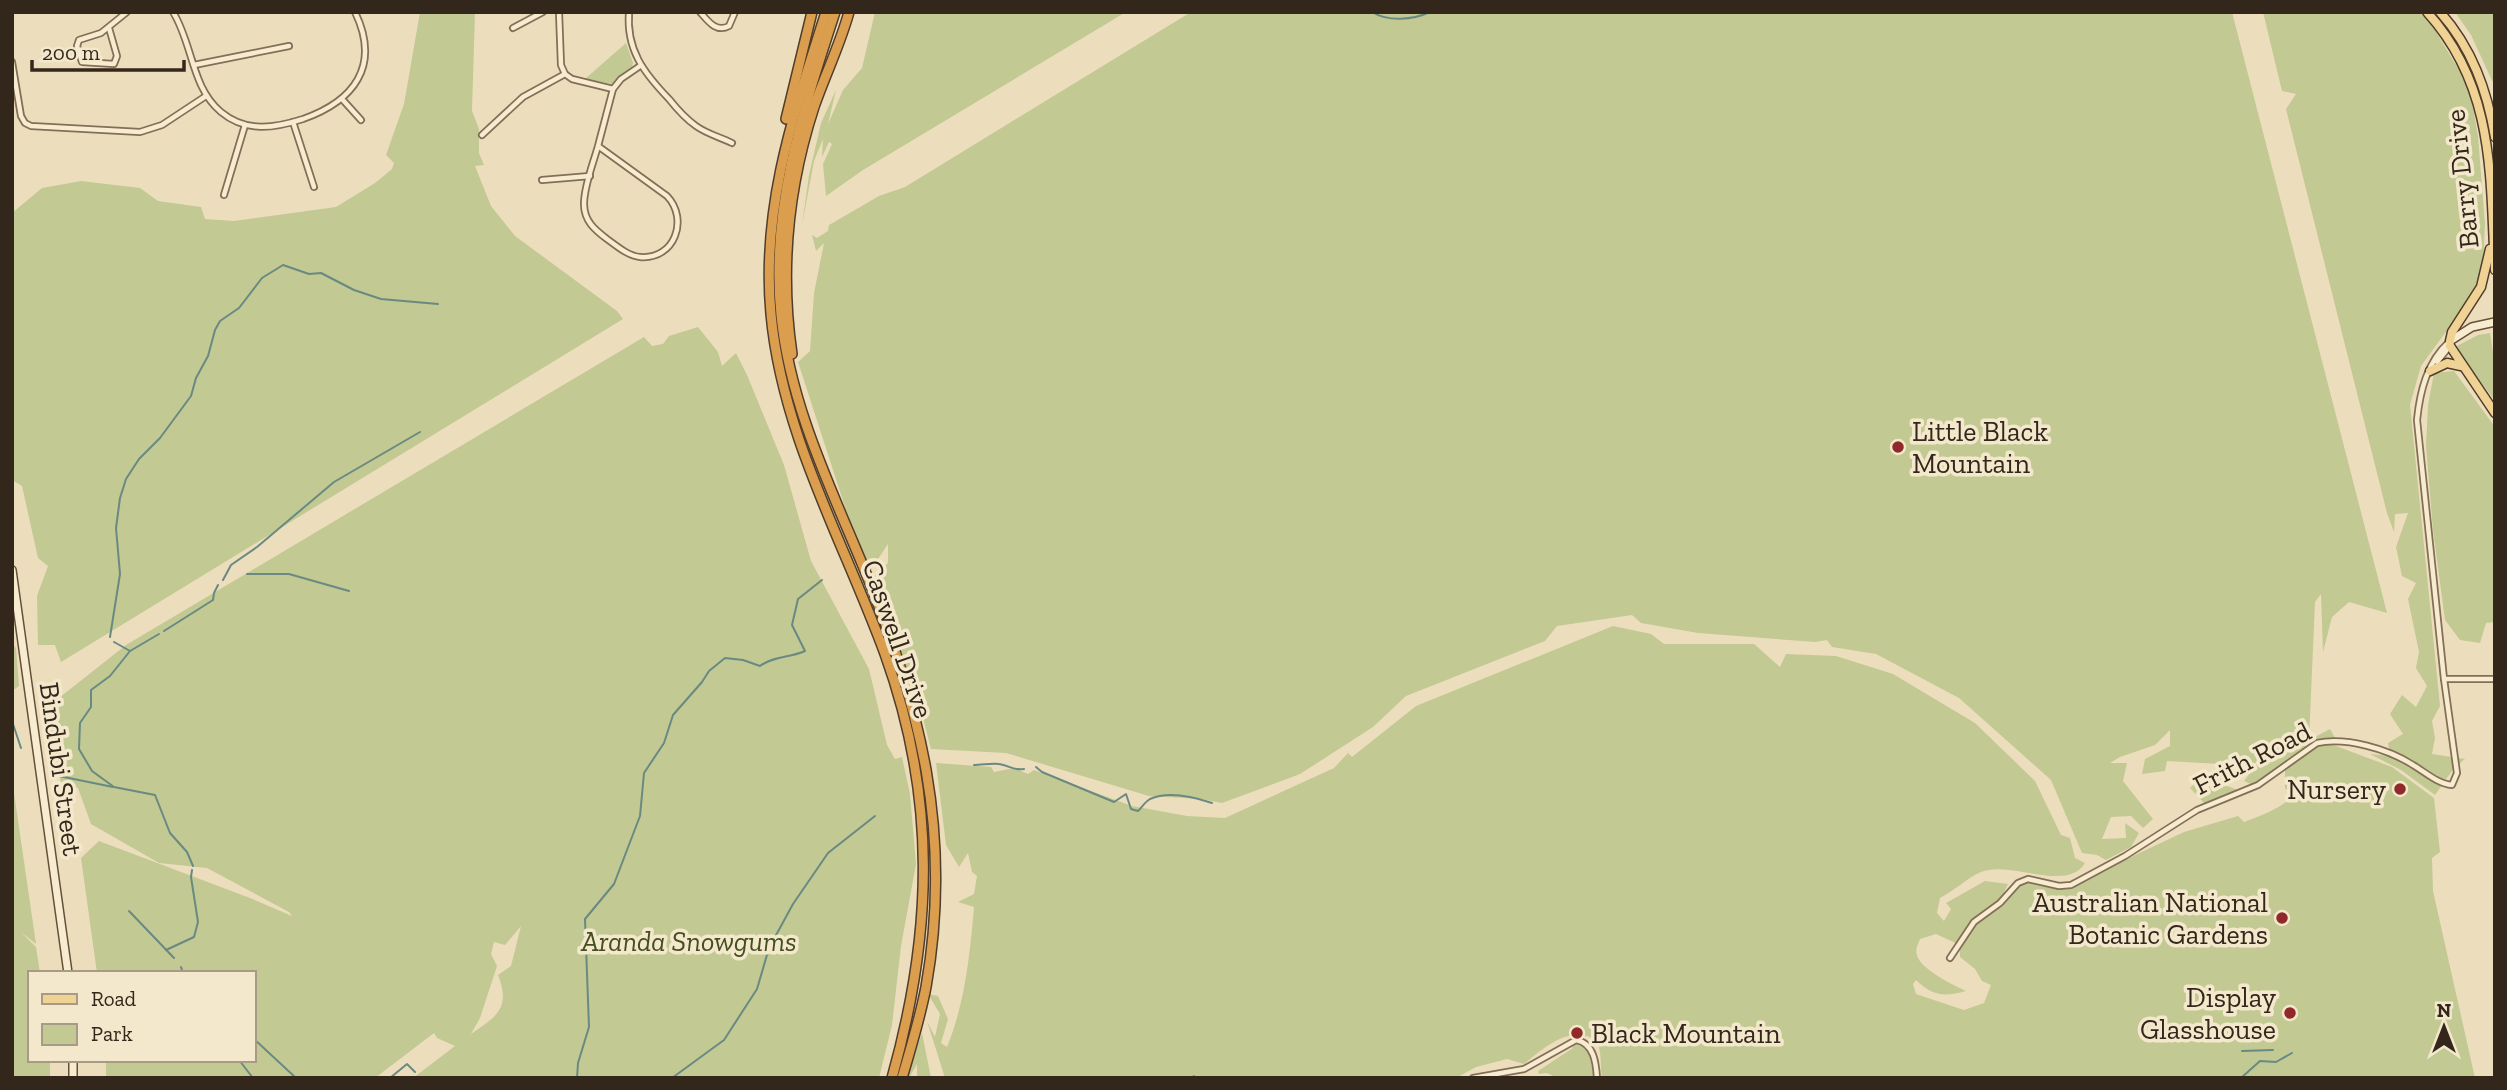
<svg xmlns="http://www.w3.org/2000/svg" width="2507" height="1090" viewBox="0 0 2507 1090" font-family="'Zilla Slab',serif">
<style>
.green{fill:#c2c992;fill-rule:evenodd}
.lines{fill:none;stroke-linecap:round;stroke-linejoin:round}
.stream{stroke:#698a82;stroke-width:2}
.street-casing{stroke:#836e57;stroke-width:8}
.secondary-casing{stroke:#65503a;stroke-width:10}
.primary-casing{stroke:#503d2b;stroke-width:11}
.highway-casing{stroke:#503d2b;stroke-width:12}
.street{stroke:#f7eccf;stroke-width:4.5}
.secondary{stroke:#f7eccf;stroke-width:7}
.primary{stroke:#f0d394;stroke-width:8}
.highway{stroke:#db9e4e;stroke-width:9}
.poi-dot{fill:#902929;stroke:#f4e8cc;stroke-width:2.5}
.labels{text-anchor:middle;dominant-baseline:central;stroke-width:7;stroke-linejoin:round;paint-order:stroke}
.street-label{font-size:28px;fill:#33271b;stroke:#f4e8cc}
.poi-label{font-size:28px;fill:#33271b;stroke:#f4e8cc;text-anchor:end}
.park-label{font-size:28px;font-style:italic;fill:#434f22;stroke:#f4e8cc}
</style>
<rect width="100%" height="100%" fill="#ecdebd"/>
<!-- green -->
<g class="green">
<path d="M420,12H475L472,111L479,129V153L484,165L475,166L491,206L515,236L617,311L623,319L61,662L55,645H38L37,596L48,566L38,558L22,486L12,480V213L42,188L81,181L140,188L158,201L201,207L205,219L234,221L336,207L375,183L392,169L394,163L386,155L404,104Z"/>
<path d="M875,12H1126L863,170L826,196L823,164L832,144L829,142L822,157L823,139L814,161L802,225L809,175L821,123L836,90L828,124L843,90L862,68Z"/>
<path d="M1191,12H2232L2387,613L2349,602L2332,617L2323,652L2321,594L2315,602L2309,740L2330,729L2335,738L2318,740L2255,786L2244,781L2258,762L2233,771L2222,784L2238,790L2205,804L2190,788L2198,781L2209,787L2220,764L2167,761L2165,771L2142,774L2145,759L2170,746V730L2155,745L2120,757L2110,763H2127L2123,781L2153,819L2143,828L2131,816L2111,817L2102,839L2126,838L2125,823L2139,833L2131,847L2106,860L2097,855L2082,853L2051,780L1959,698L1876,654L1832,647L1827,640L1815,642L1698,633L1641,623L1632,615L1557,626L1545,641L1406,696L1373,727L1300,774L1222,803L1201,799L1149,796L1006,753L931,749L922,714L872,577L888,563V544L870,571L846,510L798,362L810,351L814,293L824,243L816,251L812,235L817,238L828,231L829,225L879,196L905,187Z"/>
<path d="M2263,12H2419L2433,27L2462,75L2472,102L2478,136L2485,224L2483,267L2472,296L2421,366L2410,405L2440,706L2432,721L2435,738L2432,754L2465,759L2454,768L2435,795L2401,770L2370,754L2390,756L2388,743L2403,734L2390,714L2402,695L2416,707L2427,686L2416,668L2419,652L2408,599L2416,583L2402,576L2396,547L2408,513L2395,514L2394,532L2387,513L2286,109L2296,94L2282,91Z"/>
<path d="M2455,12H2495V87L2471,35Z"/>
<path d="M626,43L633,63L632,67L612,84L585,79Z"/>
<path d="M698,327L718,352L722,366L736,353L747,375L784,465L811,561L869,669L887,745L895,759L902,757L910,794L916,864L901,946L892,1025L879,1078H413L455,1046L437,1038L434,1033L375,1078H106V1060H254V973H97L81,858L99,841L250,898L292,916L289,912L207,868L159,863L91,824L78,788L61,783L45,709L126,645L644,337L652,346L663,344L669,336ZM521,926L511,966L498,975C511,1008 497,1016 471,1034L480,1018L497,966L491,954L494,942L505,945Z"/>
<path d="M2490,333L2495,365V401L2455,347L2478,335Z"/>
<path d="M2454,371L2495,427V622L2486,623L2480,643L2460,640L2445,620L2433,530L2426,446L2428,405L2434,373Z"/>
<path d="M1613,626L1651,634L1664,644H1754L1780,667L1786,654L1836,656L1893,674L1975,723L2035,781L2061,835L2070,838L2075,858L2085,863C2067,893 2011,860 1981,872C1967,878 1954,891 1940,898L1937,913L1944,921L1951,909L1946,903L1985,881L2008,884L1999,903L1988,911L2002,907L2021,884L2032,881L2063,889L2184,832L2238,816L2244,822C2262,815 2280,809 2293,796L2285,788V770L2312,749L2328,743L2392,767L2434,798L2440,852L2432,858L2433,891L2475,1078H1602C1600,1064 1602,1054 1597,1041C1571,1023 1544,1048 1524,1064L1507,1059L1476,1067L1456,1078H945L927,1021L935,1037L940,1014L928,994L938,996L948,1019L941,1043L947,1047C965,1003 970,954 974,907L958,902L974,894L977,876L972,872L968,853L959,867L946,845L936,763L991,767L994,772L1014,768L1028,774L1034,770L1132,806L1187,816L1225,818L1334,768L1348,753L1352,757L1416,706ZM1936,934L1960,945V957L1975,969L1982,981L1991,985L1984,1003L1964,1010L1916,994L1913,984L1916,980C1932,996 1944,997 1966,991C1953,985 1920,969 1917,955C1915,949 1918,944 1920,939Z"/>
<path d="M12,643L16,648L19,686L12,691Z"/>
<path d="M12,779L36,944L21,932L36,947L40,973H30V1060H50V1078H12Z"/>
<path d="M922,1033L931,1078H917V1064L909,1078H906Z"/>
<path d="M1576,1044L1588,1049L1594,1078H1557L1547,1073L1539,1074L1538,1071L1573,1048L1570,1045Z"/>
</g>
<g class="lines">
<!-- stream -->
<g class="stream">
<path d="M1372,12C1388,22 1413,20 1430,12"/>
<path d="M247,574H289L349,591"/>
<path d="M223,580L231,565L257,547L334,482L420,432"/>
<path d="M164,631L213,600L214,593L218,585"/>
<path d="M110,637L120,574L116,528L120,498L126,479L139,459L160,438L191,396L196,378L208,356L215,330L220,321L239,308L262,278L283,265L309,274L321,273L354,290L381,299L438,304"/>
<path d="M114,642L130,651L110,676L91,690V707L80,723L79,749L92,771L114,787L155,795L170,833L187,852L193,866"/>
<path d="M130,651L159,634"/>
<path d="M12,721L21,748"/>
<path d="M974,765C982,765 992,763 999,764C1009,765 1013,771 1024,769"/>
<path d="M1036,767L1042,772L1114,802L1126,794L1131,809L1138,811C1142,807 1145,802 1150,799C1168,791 1194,797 1212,803"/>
<path d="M59,776L113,787"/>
<path d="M129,911L174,958"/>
<path d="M166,950L194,937L198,922L191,877L192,870"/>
<path d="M181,967L183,973"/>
<path d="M254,1039L296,1078"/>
<path d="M2242,1051L2273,1050"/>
<path d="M239,1060L253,1078"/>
<path d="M390,1078L407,1064L415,1072"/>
<path d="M577,1078L578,1063L589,1027L585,919L614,884L640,816L644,773L664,743L673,715L702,682L709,671L725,658L743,660L760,666C774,656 789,658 805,651L792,625L798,599L822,580"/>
<path d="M672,1078L724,1040L757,989L769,948L793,904L828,853L875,816"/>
<path d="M1191,1078L1194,1076"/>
<path d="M2222,1078H2230"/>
<path d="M2241,1078L2260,1061L2276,1062L2292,1053"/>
</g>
<defs>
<g id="street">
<path d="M173,12C193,44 191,87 221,112C246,133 275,128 303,119C354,101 381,66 355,12"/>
<path d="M559,12L561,65L565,74"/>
<path d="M629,12C626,50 644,73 669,99C677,109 686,119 696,126C707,134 720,137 732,143"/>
<path d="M700,12C708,21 716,33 729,26L735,12"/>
<path d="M109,28L117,56L114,64L82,62L77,46L79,40L101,33L127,12"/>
<path d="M513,28L543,12"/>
<path d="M12,62L21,116L25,123L31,126L140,132L162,125L206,96"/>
<path d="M194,65L289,46"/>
<path d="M342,99L361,120"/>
<path d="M293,122L314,187"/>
<path d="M482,135L523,97L565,74L572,79L613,89"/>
<path d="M598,146C593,164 584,186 584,204C584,221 595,230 607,239C617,246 628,256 640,257C675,260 689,219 667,196L598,146L613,89L621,79L640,66"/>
<path d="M542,180L590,176"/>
<path d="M224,195L245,125"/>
<path d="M2437,362L2449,347"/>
<path d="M2444,679H2495"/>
<path d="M1950,958L1974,922L2000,903L2018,883L2028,879L2059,886L2071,885L2125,856L2197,810L2258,785L2317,743C2347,737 2388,749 2413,765C2425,772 2438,784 2452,785L2457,773L2444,679L2417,420C2420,391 2427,362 2449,342"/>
<path d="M1473,1078L1524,1069L1576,1040C1594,1043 1596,1063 1597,1078"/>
</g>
<g id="secondary">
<path d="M2450,343V341L2472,327L2495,322"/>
<path d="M12,570L68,973"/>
<path d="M73,1060V1078"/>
</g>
<g id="primary">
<path d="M2427,12C2495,87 2490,176 2495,270"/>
<path d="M2440,12C2472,48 2487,90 2495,137"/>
<path d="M2450,341L2452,332L2481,287L2490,249"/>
<path d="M2450,346L2495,413"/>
<path d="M2430,371L2447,363L2461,366"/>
</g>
<g id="highway">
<path d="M826,12C794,113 761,207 771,314C782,435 844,542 885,654C937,798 933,932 892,1078"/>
<path d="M835,12C803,111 770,209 781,315C790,404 829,484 863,566C921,706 953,835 926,987C920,1018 911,1048 902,1078"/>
<path d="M786,119L812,12"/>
<path d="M792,354C780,272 788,187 814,107C825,75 840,45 849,12"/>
</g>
</defs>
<!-- street casing -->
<use href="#street" class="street-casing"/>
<!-- secondary casing -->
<use href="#secondary" class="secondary-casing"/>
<!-- primary casing -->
<use href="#primary" class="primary-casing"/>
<!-- highway casing -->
<use href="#highway" class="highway-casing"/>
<!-- street -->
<use href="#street" class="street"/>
<!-- secondary -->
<use href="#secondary" class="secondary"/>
<!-- primary -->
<use href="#primary" class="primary"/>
<!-- highway -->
<use href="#highway" class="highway"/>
</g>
<!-- markers -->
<g class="poi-dot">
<circle cx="1898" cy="447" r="7"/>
<circle cx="2400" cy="789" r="7"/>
<circle cx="2282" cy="918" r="7"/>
<circle cx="2290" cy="1013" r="7"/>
<circle cx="1577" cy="1033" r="7"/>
</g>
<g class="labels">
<!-- street labels -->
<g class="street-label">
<text transform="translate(2462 179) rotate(-96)">Barry Drive</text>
<text transform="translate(898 639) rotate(71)">Caswell Drive</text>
<text transform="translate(2252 758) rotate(-27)">Frith Road</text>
<text transform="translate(61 769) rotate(82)">Bindubi Street</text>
</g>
<!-- poi labels -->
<g class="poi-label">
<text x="1912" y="431" text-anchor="start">Little Black<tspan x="1912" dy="32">Mountain</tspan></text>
<text x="2386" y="789">Nursery</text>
<text x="2268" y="902">Australian National<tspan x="2268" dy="32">Botanic Gardens</tspan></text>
<text x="2276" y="997">Display<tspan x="2276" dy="32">Glasshouse</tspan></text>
<text x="1591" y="1033" text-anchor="start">Black Mountain</text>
</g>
<!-- park labels -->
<g class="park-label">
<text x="689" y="941">Aranda Snowgums</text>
</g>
</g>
<!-- border -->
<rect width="2507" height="1090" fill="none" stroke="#33271b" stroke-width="28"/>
<!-- legend -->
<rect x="28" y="971" width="228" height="91" fill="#f4e8cc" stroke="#a79b85" stroke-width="2"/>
<rect x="42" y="994" width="35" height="10" fill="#f0d394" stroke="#a79b85" stroke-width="2"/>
<text x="91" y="1006" font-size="21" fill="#33271b">Road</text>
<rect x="42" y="1024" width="35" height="21" fill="#c2c992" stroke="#a79b85" stroke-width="2"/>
<text x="91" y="1041" font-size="21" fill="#33271b">Park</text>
<!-- north arrow -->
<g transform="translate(2444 1027)" stroke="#f4e8cc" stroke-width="5" paint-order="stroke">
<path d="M0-5L12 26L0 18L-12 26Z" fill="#33271b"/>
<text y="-10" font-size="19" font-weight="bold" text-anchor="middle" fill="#33271b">N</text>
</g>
<!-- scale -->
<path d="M32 60v10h152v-10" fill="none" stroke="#33271b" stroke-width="3.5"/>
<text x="42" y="60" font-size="21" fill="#33271b" stroke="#f4e8cc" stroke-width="5" paint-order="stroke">200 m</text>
</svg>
